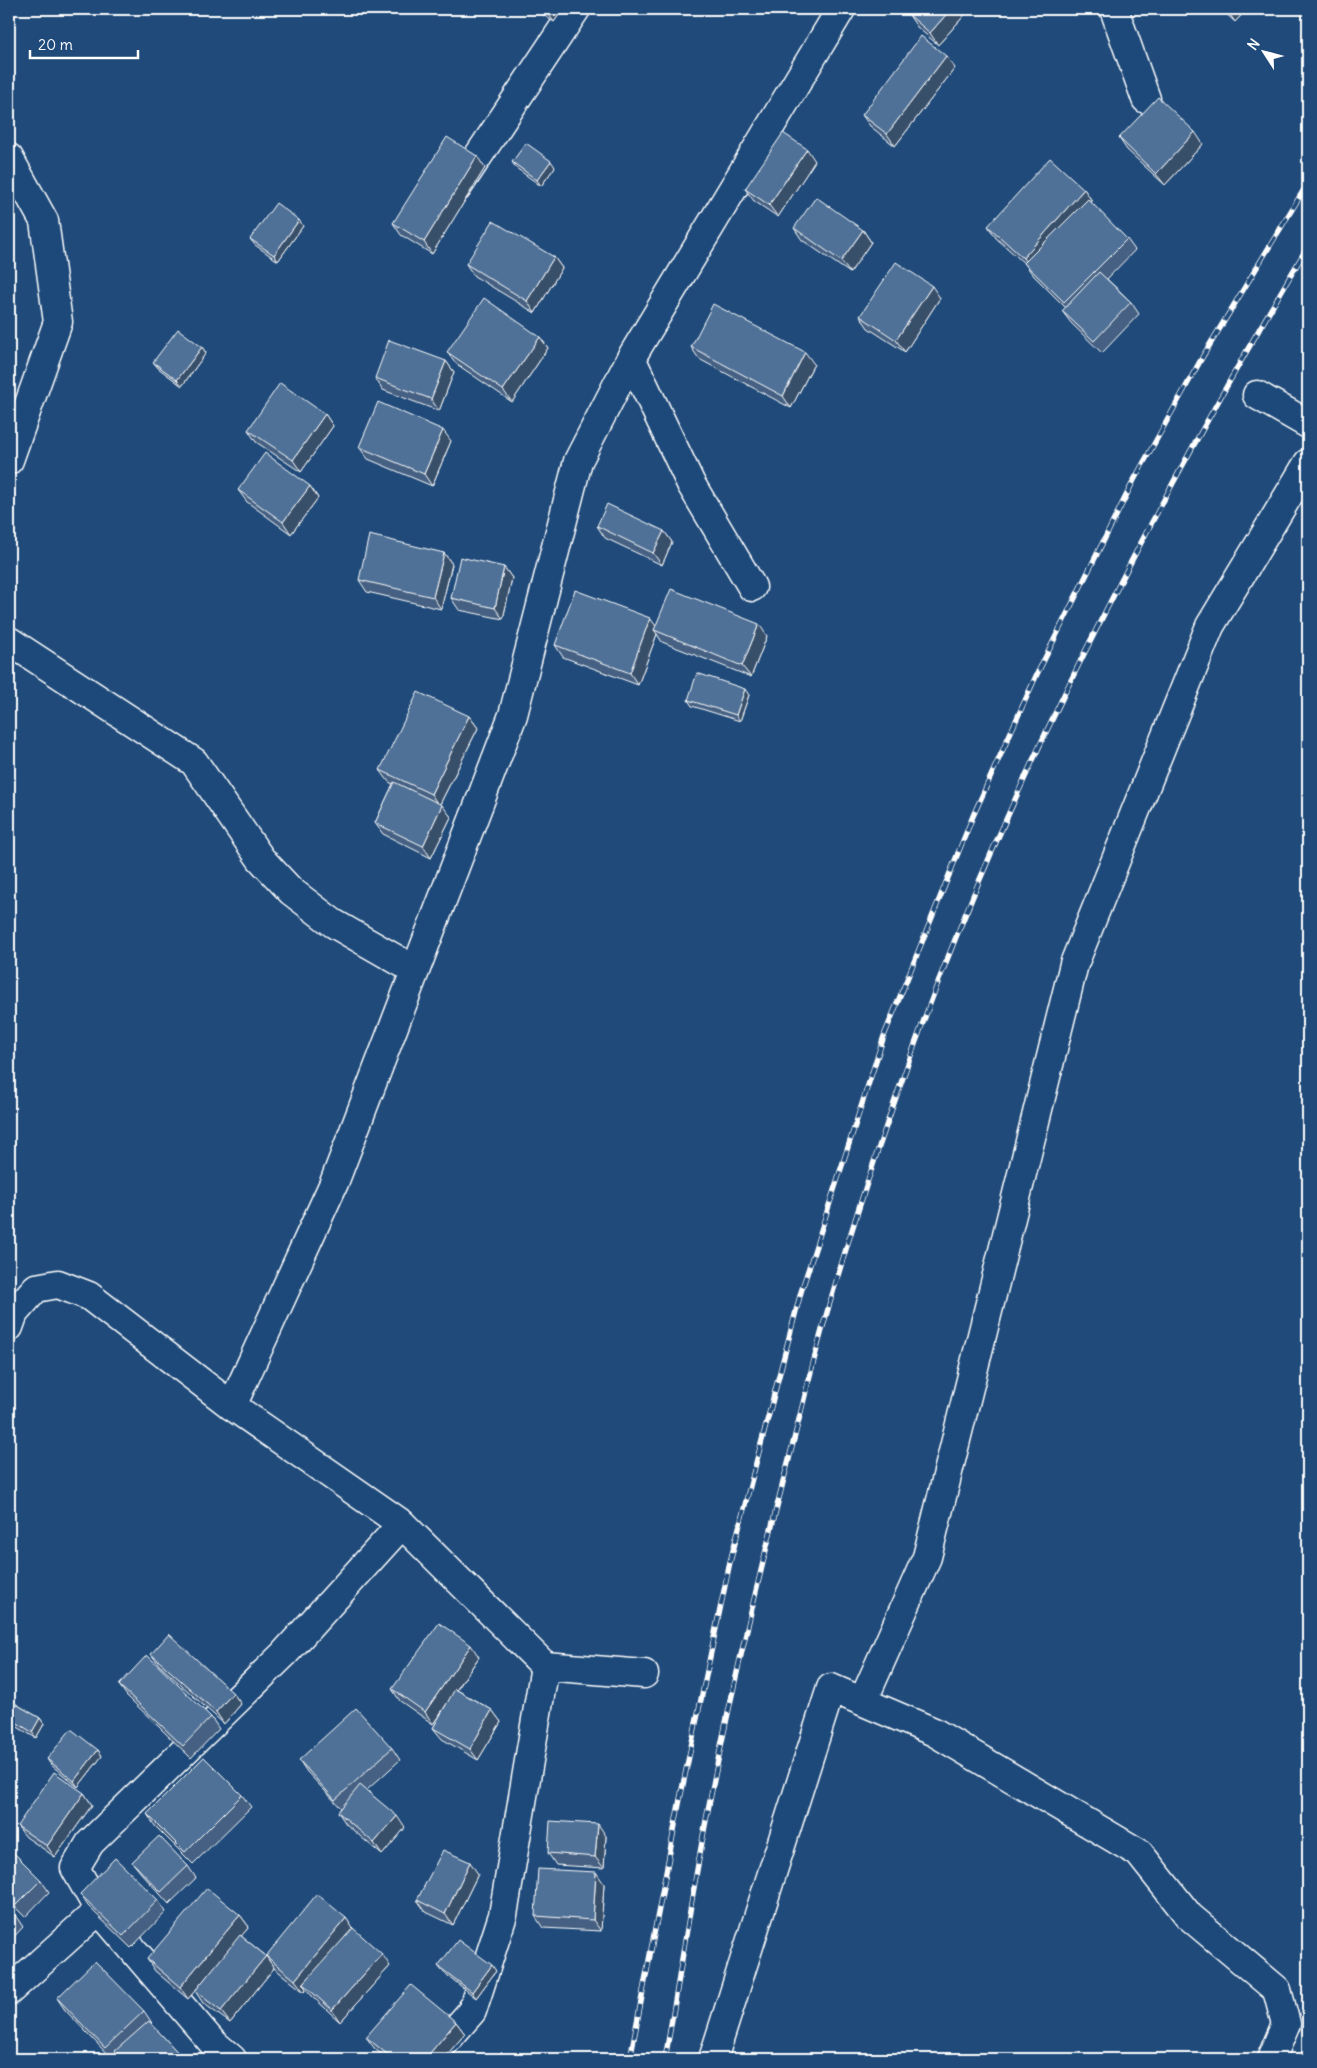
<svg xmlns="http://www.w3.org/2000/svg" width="1317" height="2068" viewBox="0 0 1317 2068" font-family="Delius,sans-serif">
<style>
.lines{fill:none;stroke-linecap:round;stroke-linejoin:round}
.minor-casing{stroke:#fff;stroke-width:31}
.minor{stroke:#1f4a7a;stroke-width:28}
.rail-casing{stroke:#fff;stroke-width:5.5}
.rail{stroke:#1f4a7a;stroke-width:4;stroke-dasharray:11;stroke-linecap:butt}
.wall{fill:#456182;stroke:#fff}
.shaded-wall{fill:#384f6a;stroke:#fff}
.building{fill:#507197;stroke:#fff}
</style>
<rect width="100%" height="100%" fill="#1f4a7a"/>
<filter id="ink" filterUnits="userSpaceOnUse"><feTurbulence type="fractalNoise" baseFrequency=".02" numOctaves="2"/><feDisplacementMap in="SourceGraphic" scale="10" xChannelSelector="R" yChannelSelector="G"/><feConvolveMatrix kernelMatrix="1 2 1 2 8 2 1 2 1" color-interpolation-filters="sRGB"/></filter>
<g filter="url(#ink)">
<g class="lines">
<defs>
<g id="minor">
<path d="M1114,9L1146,99"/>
<path d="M9,158L44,221L58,322L9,460"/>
<path d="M457,188L576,9"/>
<path d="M631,358L691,484L752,587"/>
<path d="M1257,395L1308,424"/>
<path d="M9,641L194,762L261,859L291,891L333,923L415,970"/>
<path d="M9,1327L14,1313L36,1288L58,1284L89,1296L232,1406L402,1524L545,1666L644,1674"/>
<path d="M232,1406L334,1183L513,715L578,461L631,358L841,9"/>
<path d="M863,1701L927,1557L1074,964L1210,626L1308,463"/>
<path d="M99,1910L75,1868L90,1843L284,1654L402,1524"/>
<path d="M9,1991L99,1910L212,2042L232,2059"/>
<path d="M430,2059L472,2011L503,1915L545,1666"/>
<path d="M713,2059L831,1688L934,1732L1139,1853L1189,1916L1277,1990L1286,2024L1271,2059"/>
</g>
</defs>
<!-- minor casing -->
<use href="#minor" class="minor-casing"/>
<!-- minor -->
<use href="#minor" class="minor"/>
<defs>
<g id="rail">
<path d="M630,2059L680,1799L730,1562L801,1292L884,1036L973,816L1037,674L1134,480L1203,356L1308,183"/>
<path d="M665,2059C680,1976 692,1892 708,1810C731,1692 759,1575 789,1459C803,1405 815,1351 831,1299C862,1193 898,1088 937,985C1037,727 1167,484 1308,246"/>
</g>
</defs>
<!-- rail casing -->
<use href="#rail" class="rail-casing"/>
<!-- rail -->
<use href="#rail" class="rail"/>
</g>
<!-- wall -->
<g class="wall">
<path d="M534,9H563L554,22Z"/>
<path d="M915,9H970L938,45L917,27L909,15Z"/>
<path d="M1153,9H1161L1157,13Z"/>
<path d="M1221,9H1247L1235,22Z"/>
<path d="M955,68L895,146L870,126L862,115Z"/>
<path d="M1119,138L1203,144L1165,185L1127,150Z"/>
<path d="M815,161L778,217L754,201L745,189Z"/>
<path d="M512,162L555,167L541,186L516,168Z"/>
<path d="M485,168L432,254L401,235L393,223Z"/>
<path d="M1084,189L1092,201L1091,203L1127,239L1135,250L1107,279L1131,302L1139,314L1102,353L1071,323L1062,311L1066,308L1033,275L1025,264L996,238L988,226Z"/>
<path d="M303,226L278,261L255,245L250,239Z"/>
<path d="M794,228L863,230L871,242L850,273L802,240Z"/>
<path d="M554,257L562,268L535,313L474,276L466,264Z"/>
<path d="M940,298L905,352L868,328L860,316Z"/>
<path d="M540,337L548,348L512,402L455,363L447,352Z"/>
<path d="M202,347L206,353L182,386L158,368L153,362Z"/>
<path d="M691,347L814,364L791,408L699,359Z"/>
<path d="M446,361L454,372L439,411L383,390L375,378Z"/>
<path d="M325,414L333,426L301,472L256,442L248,430Z"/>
<path d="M451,441L432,486L368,459L359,447Z"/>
<path d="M310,486L318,498L291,534L247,502L238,490Z"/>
<path d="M597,526L664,531L672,542L662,565L605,538Z"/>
<path d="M444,553L452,564L441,609L367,592L359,580Z"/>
<path d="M504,567L512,578L503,619L459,610L451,598Z"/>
<path d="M656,626L767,636L751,677L662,642L657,634L638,685L563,657L555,645Z"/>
<path d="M749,695L740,721L692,706L688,700Z"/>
<path d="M469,716L478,728L440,804L451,817L431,858L383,834L375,823L393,784L389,782L380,770Z"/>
<path d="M151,1654L233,1693L241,1704L224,1724L159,1665Z"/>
<path d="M479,1657L457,1690L492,1710L501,1722L478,1760L442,1739L433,1728L447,1703L433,1724L400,1701L392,1689Z"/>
<path d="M119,1685L211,1717L219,1729L191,1758L127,1696Z"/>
<path d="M9,1700L40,1718L44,1724L36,1738L9,1722Z"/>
<path d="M392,1748L400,1760L367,1790L405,1828L382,1855L346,1824L338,1812L341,1808L307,1772L299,1760Z"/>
<path d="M98,1750L102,1756L78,1787L51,1765L47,1759Z"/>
<path d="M84,1793L92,1805L55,1857L26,1837L17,1826Z"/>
<path d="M242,1795L251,1807L193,1864L155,1826L147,1814Z"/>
<path d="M606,1836L604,1868L556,1865L548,1853Z"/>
<path d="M9,1848L41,1880L49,1892L25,1917L9,1901Z"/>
<path d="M132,1862L188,1866L196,1878L169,1904L141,1873Z"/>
<path d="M478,1874L453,1925L426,1912L417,1900Z"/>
<path d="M604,1884L601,1931L543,1928L535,1916Z"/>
<path d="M80,1894L158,1900L166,1912L131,1948L88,1906Z"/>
<path d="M9,1909L15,1915L23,1927L9,1942Z"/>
<path d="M240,1915L249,1927L241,1936L266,1956L274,1968L230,2023L203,2003L195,1991L203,1981L188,1999L155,1971L147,1959Z"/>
<path d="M346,1918L353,1929L390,1966L340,2022L312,1996L306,1989L304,1992L274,1968L266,1956Z"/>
<path d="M438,1966L496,1971L476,1998L443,1972Z"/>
<path d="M57,1998L144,2011L152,2023H151L183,2059H121L118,2055L114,2059H112L65,2010Z"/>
<path d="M456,2022L465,2034L443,2059H387L375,2049L366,2037Z"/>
</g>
<!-- shaded-wall -->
<g class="shaded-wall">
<path d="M547,9H563L554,22L546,10Z"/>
<path d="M951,9H970L938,45L930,33Z"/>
<path d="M1228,9H1247L1235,22L1227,10Z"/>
<path d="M946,56L955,68L895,146L887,134Z"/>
<path d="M1195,132L1203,144L1165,185L1156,174Z"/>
<path d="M807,149L815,161L778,217L769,205Z"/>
<path d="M477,156L485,168L432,254L424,242Z"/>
<path d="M551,161L555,167L541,186L537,180Z"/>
<path d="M1084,189L1092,201L1031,269L1023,258Z"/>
<path d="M299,220L303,226L278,261L274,255Z"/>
<path d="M863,230L871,242L850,273L841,261Z"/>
<path d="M554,257L562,268L535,313L527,301Z"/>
<path d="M932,286L940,298L905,352L896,340Z"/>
<path d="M540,337L548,348L512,402L503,390Z"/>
<path d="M202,347L206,353L182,386L177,380Z"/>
<path d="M805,352L814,364L791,408L783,396Z"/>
<path d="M446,361L454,372L439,411L431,399Z"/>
<path d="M325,414L333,426L301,472L293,460Z"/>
<path d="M443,430L451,441L432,486L424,474Z"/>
<path d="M310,486L318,498L291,534L283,522Z"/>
<path d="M664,531L672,542L662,565L653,553Z"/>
<path d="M444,553L452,564L441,609L433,597Z"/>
<path d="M504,567L512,578L503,619L495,608Z"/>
<path d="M650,618L658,629L654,630L657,634L638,685L630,673Z"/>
<path d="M759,624L767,636L751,677L742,666Z"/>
<path d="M745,689L749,695L740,721L736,715Z"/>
<path d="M469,716L478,728L439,806L431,794Z"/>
<path d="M442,805L451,817L431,858L423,846Z"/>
<path d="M471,1645L479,1657L433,1724L425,1712Z"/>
<path d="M233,1693L241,1704L224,1724L216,1712Z"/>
<path d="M492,1710L501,1722L478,1760L470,1749Z"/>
<path d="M40,1718L44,1724L36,1738L32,1732Z"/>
<path d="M98,1750L102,1756L78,1787L74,1781Z"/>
<path d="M84,1793L92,1805L55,1857L47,1846Z"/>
<path d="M397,1816L405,1828L382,1855L374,1843Z"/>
<path d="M598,1824L606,1836L604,1868L595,1857Z"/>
<path d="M470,1862L478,1874L453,1925L445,1914Z"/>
<path d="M596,1872L604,1884L601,1931L593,1920Z"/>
<path d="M240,1915L249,1927L188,1999L180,1987Z"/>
<path d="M346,1918L354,1930L303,1984L306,1989L304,1992L295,1980Z"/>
<path d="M382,1954L390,1966L340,2022L332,2010Z"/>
<path d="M266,1956L274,1968L230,2023L221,2011Z"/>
<path d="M492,1965L496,1971L476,1998L472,1992Z"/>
<path d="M456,2022L465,2034L443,2059H425Z"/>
</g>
<!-- building -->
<g class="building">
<path d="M915,9H951L930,33L909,15Z"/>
<path d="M921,36L946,56L887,134L862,115Z"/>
<path d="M1158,97L1195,132L1156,174L1119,138Z"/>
<path d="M783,133L807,149L769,205L745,189Z"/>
<path d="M447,137L477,156L424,242L393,223Z"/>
<path d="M526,143L551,161L537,180L512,162Z"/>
<path d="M1050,158L1084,189L1023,258L988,226Z"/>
<path d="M816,197L863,230L841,261L794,228Z"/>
<path d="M1088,199L1127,239L1064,302L1024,263Z"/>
<path d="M276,203L299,220L274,255L250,239Z"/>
<path d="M493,221L554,257L527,301L466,264Z"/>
<path d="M896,262L932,286L896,340L860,316Z"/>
<path d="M1099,272L1131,302L1094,341L1062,311Z"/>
<path d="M484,298L540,337L503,390L447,352Z"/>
<path d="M713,304L805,352L783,396L691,347Z"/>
<path d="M178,329L202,347L177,380L153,362Z"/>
<path d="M389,340L446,361L431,399L375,378Z"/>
<path d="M280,383L325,414L293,460L248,430Z"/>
<path d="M378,402L443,430L424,474L359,447Z"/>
<path d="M265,453L310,486L283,522L238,490Z"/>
<path d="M607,504L664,531L653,553L597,526Z"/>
<path d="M369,535L444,553L433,597L359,580Z"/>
<path d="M460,557L504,567L495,608L451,598Z"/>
<path d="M671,589L759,624L742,666L654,630Z"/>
<path d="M575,590L650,618L630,673L555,645Z"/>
<path d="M697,673L745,689L736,715L688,700Z"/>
<path d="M418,692L469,716L431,794L380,770Z"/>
<path d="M394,782L442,805L423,846L375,823Z"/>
<path d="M439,1623L471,1645L425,1712L392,1689Z"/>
<path d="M169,1634L233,1693L216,1712L151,1654Z"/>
<path d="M147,1655L211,1717L183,1746L119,1685Z"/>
<path d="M455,1689L492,1710L470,1749L433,1728Z"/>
<path d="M9,1700L40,1718L32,1732L9,1718Z"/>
<path d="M356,1708L392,1748L335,1800L299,1760Z"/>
<path d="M71,1729L98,1750L74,1781L47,1759Z"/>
<path d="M204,1757L242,1795L185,1852L147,1814Z"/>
<path d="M54,1772L84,1793L47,1846L17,1826Z"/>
<path d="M360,1785L397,1816L374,1843L338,1812Z"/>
<path d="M550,1821L598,1824L595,1857L548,1853Z"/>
<path d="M159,1836L188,1866L161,1892L132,1862Z"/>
<path d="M9,1848L41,1880L16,1905L9,1897Z"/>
<path d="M443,1850L470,1862L445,1914L417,1900Z"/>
<path d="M115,1858L158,1900L123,1936L80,1894Z"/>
<path d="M538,1869L596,1872L593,1920L535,1916Z"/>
<path d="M207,1888L240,1915L180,1987L147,1959Z"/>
<path d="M317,1894L346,1918L295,1980L266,1956Z"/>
<path d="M9,1909L15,1915L9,1922Z"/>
<path d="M353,1928L382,1954L332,2010L303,1984Z"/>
<path d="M240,1935L266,1956L221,2011L195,1991Z"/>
<path d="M458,1940L492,1965L472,1992L438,1966Z"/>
<path d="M95,1961L144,2011L105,2048L57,1998Z"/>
<path d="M411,1985L456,2022L425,2059H393L366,2037Z"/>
<path d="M149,2021L183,2058L182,2059H122L115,2051Z"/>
</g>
</g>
<!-- margin -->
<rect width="1317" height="2068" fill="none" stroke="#1f4a7a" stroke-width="30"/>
<rect x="15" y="15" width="1287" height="2038" fill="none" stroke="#fff" stroke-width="2" filter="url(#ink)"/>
<!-- north arrow -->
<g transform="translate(1264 52) rotate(306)" stroke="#1f4a7a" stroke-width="4" paint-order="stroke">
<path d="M0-4L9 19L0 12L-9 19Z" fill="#ffffff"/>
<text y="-8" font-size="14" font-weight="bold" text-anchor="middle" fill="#ffffff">N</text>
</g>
<!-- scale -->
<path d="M30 50v8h108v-8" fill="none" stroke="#ffffff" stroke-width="2.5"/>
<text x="38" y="50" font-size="15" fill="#ffffff" stroke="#1f4a7a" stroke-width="4" paint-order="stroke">20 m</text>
</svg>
